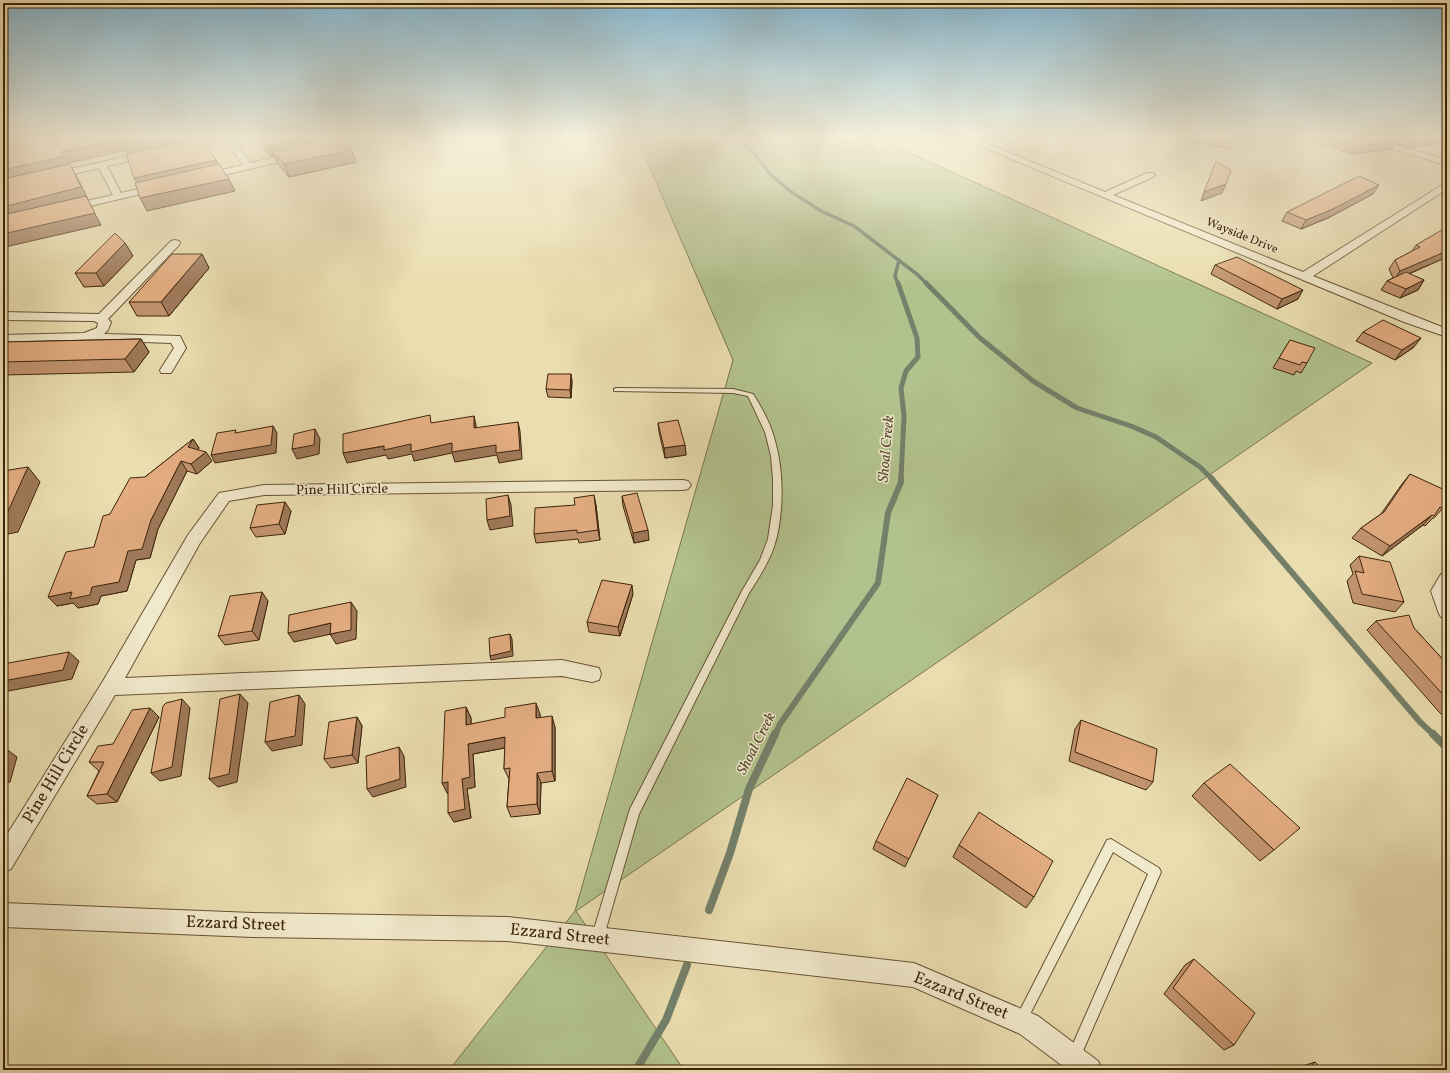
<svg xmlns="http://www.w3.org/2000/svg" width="1450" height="1073" viewBox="0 0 1450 1073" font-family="Vollkorn,serif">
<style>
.green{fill:#b2c28e;stroke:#78744d}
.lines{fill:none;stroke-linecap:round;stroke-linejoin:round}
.stream-far3{stroke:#74806a;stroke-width:3.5}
.stream-far2{stroke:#74806a;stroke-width:5}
.stream-far1{stroke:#74806a;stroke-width:6}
.stream{stroke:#74806a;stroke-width:8}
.lane-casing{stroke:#685335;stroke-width:2}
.street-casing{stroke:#685335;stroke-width:2}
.lane{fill:#f1e9cb;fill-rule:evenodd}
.street{fill:#f1e9cb;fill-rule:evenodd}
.wall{fill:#c3956f;stroke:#3d250c}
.shaded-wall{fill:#9f795a;stroke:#3d250c}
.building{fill:#e3ad81;stroke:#3d250c}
.labels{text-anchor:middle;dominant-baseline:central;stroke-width:3;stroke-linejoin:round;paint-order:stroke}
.far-street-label{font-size:12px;fill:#3d250c;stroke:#f1e9cb}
.street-label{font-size:14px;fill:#3d250c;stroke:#f1e9cb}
.water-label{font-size:15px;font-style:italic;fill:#544b33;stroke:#f1e9cb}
.near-street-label{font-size:17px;fill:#3d250c;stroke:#f1e9cb}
</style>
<rect width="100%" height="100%" fill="#eaddaf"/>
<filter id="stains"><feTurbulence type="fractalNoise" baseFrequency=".005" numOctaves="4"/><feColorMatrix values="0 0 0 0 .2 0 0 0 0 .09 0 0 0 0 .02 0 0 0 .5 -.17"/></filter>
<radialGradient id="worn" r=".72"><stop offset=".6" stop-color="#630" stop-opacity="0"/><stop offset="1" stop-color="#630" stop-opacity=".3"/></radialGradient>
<!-- green -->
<path class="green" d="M636,136H873L1372,363L576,911L684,1070H449L575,911L733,360Z"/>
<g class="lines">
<!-- stream-far3 -->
<g class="stream-far3">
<path d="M731,136L750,149L770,174L790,191L821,211L854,226L918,275L927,284"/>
<path d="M898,284L895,276L899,260"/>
</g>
<!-- stream-far2 -->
<g class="stream-far2">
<path d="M898,283L917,338L918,357L906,371L901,388L904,416L901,479"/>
<path d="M926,283L980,338L1033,381L1077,408L1131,426L1156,437L1200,467L1212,479"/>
</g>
<!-- stream-far1 -->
<g class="stream-far1">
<path d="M1211,478L1420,722L1434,735"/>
<path d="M775,735L780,724L878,583L888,513L901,482V478"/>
</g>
<!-- stream -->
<g class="stream">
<path d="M1433,734L1447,748"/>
<path d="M709,910L730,853L749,789L775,734"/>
<path d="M636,1070L666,1020L687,965"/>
</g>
<defs>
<g id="lane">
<path d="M616,388L733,389L753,394C762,408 771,424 775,441C784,471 784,516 774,547C768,563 759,578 749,593L639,814L604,936L602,940L598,942L594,940L592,936L630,809L742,591L760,560L768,539L773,505V480L771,456L765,432L748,396L733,393L614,391V389Z"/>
<path d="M1111,839L1159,868L1161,872L1079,1060L1074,1061L1069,1060L1068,1055L1148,874L1113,852L1025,1024L1021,1026L1017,1024L1015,1020L1107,840Z"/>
</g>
<g id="street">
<path d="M217,136H233L231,138L251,163L297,152L301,155L297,158L203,180L200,179L198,177L200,175L243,165L224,140L182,150L178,147L179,145Z"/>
<path d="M368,136H384L383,138L326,152L322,149L323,147Z"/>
<path d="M956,136H968L1105,192L1147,173H1153L1155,175L1153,177L1113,195L1303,272L1447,182V189L1313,276L1447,329V337L1404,322Z"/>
<path d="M1354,136H1368L1447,160V166Z"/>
<path d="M150,151L154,154L153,156L107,166L121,193L159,184L162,185L164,187L162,189L69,211L65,210L64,208L65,206L113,195L99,168L53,179L48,176L53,173Z"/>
<path d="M175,240L179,241L180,243L179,245L108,319L111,322L108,330L104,334L180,336L186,348L171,373H161L160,370L174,348L171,343L87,340L3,343V335L84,333L97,328L98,323L94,321L3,320V312L99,314L171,241Z"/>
<path d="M683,480L688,481L691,485L688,489L683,490L264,495L229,501L200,543L125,678L562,660L599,668L601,674L599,680L592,682L562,676L115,695L11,869L3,872V841L103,681L188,535L219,493L264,485Z"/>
<path d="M1447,573V619L1441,617L1439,614L1431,591L1441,574Z"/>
<path d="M3,903L253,913L508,917L914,963L1038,1016L1098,1061L1102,1070H1068L1020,1034L913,987L508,941L253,937L3,927Z"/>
</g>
</defs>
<!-- lane casing -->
<use href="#lane" class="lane-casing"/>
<!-- street casing -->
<use href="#street" class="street-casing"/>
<!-- lane -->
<use href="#lane" class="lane"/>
<!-- street -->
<use href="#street" class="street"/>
</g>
<!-- wall -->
<g class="wall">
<path d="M252,136H336V138L352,150L356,162L289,177L278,164L274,156L271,157Z"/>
<path d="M1183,136H1227L1234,141L1230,149L1191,142Z"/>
<path d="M1298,136H1447V139L1445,138L1442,144L1410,147L1395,143L1391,149L1352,154Z"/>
<path d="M1373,194L1328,218L1301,229L1282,221L1287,212Z"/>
<path d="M125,243L133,256L104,286L84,287L75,273Z"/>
<path d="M1416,245L1447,257L1409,274L1424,280L1418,290L1400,298L1381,290L1387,281L1393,278L1389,269L1395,260L1412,251Z"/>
<path d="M202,254L209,268L169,316H137L129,302Z"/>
<path d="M1215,265L1298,299L1277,309L1211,274Z"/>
<path d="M1363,332L1414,347L1395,360L1356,341Z"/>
<path d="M141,339L149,352L134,372L4,375L3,376V342Z"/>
<path d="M1290,340L1307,363L1301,373L1296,371L1294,375L1273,368Z"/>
<path d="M571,374L572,382L571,398L548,397L546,389Z"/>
<path d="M658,423L685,445L686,455L665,458L659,432Z"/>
<path d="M193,439L199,448L198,450L212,461L197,474L187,471L158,529L150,558L136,560L127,591L101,596L98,604L78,608L73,603L57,606L94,547L110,514L145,477Z"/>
<path d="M1410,474L1443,508L1434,518H1433L1425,526L1423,525L1382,556L1352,538L1361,528L1381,514L1402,484Z"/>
<path d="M622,496L649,540L634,543L623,506Z"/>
<path d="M596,505L600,540L579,543L578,539L536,543L534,534Z"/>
<path d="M291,511L285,534L256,537L250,528Z"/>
<path d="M1359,556L1404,602L1395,612L1353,603L1347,581L1353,574L1350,565Z"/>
<path d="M633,594L620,636L589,632L587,622Z"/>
<path d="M268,601L259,640L225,645L218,636Z"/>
<path d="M1376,621L1414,628L1447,664V719L1439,712L1367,630Z"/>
<path d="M466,707L471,718V724L540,714V718L555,727V781L541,783L540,814L511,817L507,807L509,779L504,769L505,748L473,754L475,787L467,789L471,818L454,822L448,793H447Z"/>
<path d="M159,717L117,802L97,804L87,796L99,771L89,762L113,744Z"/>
<path d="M357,717L362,726L358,763L331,768L324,759Z"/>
<path d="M1081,720L1153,782L1146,790L1069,761L1075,729Z"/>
<path d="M1204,783L1274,850L1260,861L1192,796Z"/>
<path d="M938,795L905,867L873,849L876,841Z"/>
<path d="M959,845L1034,897L1026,908L953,857Z"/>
<path d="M1194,959L1234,1045L1224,1050L1164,994L1185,965Z"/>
<path d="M1315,1062L1323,1070H1299L1303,1066Z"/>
</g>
<!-- shaded-wall -->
<g class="shaded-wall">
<path d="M155,136H198V138L128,154L126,150L69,163L76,175L88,199H87L101,225L5,247L3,244V170L61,152L121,139Z"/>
<path d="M315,136H336L338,141L273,152L274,156L271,157L267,147Z"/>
<path d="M1446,136L1442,144L1410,147L1414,140Z"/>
<path d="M1395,142L1391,149L1352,154L1356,146Z"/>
<path d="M352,150L356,162L289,177L284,164Z"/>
<path d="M216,160L219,169L139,187L134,178Z"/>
<path d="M229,179L235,191L147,211L140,198Z"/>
<path d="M1226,184L1222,193L1201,201L1204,192Z"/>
<path d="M1379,185L1373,194L1328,218L1301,229L1306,220Z"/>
<path d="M125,243L133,256L104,286L96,273Z"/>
<path d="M1447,251V257L1394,280L1400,271Z"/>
<path d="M202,254L209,268L169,316L161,302Z"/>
<path d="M1424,280L1418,290L1400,298L1406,289Z"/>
<path d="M1303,290L1298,299L1277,309L1282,299Z"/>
<path d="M1421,338L1414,347L1395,360L1402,350Z"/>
<path d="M141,339L149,352L134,372L125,359Z"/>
<path d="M571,374L572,382L571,398L570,390Z"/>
<path d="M474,416L476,425L477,437L474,428Z"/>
<path d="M518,422L520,431L522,459L499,463L497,455L455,462L452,453L414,461L412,454L388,459L386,455L347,463L343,453L384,446L411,444L452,443Z"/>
<path d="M273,426L277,433L276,453L215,463L211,455Z"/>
<path d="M315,429L320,439L319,454L297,459L292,449Z"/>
<path d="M193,439L199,448L194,456L188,447Z"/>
<path d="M685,445L686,455L665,458L664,448Z"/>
<path d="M206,452L212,461L197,474L191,464Z"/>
<path d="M181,461L187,471L158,529L150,558L136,560L127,591L101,596L98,604L78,608L73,603L57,606L48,597L92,587L128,551L151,520Z"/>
<path d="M28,467L40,482L18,532L3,535V518Z"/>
<path d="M508,495L511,505L513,526L490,530L487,520Z"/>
<path d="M594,495L596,505L600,540L598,530Z"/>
<path d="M285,502L291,511L285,534L279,524Z"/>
<path d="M1432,515L1423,525L1382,556L1390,546Z"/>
<path d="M648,530L649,540L634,543L633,533Z"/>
<path d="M632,585L633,594L620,636L618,627Z"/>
<path d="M262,592L268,601L259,640L252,631Z"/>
<path d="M351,602L357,611L356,639L336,644L330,634Z"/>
<path d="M331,623L336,633L294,642L288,633Z"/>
<path d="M510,634L512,639L513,656L491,660L490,656Z"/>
<path d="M69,652L79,661L72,679L3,692V681Z"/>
<path d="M240,694L248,703L237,782L218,787L209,779Z"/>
<path d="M299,695L305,704L302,745L272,751L265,742Z"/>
<path d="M182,699L190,708L181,776L160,781L151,773Z"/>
<path d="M536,703L540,714V729L536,718Z"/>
<path d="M466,707L471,718V735L466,725Z"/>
<path d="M150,708L159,717L117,802L107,794Z"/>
<path d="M552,716L555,727V781L552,771Z"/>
<path d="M357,717L362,726L358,763L352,755Z"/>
<path d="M505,737L509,747L473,754L475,787L467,789L471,818L454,822L448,813L462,779L468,744Z"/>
<path d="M399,747L404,756L406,787L373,797L367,789Z"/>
<path d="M5,748L17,757L10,782L3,784V756Z"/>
<path d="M537,773L541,783L540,814L537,804Z"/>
<path d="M448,782L453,792L447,793L442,783Z"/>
<path d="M3,1004L6,1006L3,1009Z"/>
</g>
<!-- building -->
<g class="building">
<path d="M3,136H155L122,144L121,139L61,152L65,156L3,170Z"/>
<path d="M257,136H315L267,147Z"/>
<path d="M1208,136H1227L1234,141Z"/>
<path d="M1325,136H1378L1395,142L1356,146Z"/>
<path d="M1403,136H1444L1414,140Z"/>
<path d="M340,137L352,150L284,164L273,152Z"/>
<path d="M200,138L216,160L134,178L126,154Z"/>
<path d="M1216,161L1231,170L1226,184L1204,192Z"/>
<path d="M70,164L81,187L3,207V179Z"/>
<path d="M219,164L229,179L140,198L135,183Z"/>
<path d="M1359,176L1379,185L1333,209L1306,220L1287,212Z"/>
<path d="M86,196L95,213L3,234V215Z"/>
<path d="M1447,227V251L1400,271L1395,260L1420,247L1416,245Z"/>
<path d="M115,233L125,243L96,273H75Z"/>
<path d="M172,254H202L161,302H129Z"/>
<path d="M1237,257L1303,290L1282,299L1215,265Z"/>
<path d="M1406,272L1424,280L1406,289L1387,281Z"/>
<path d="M1383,320L1421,338L1402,350L1363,332Z"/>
<path d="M141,339L125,359L3,362V342Z"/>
<path d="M1290,340L1315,348L1307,363L1302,362L1300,365L1279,358Z"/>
<path d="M548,374H571L570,390L546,389Z"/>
<path d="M430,415L431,423L474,416V428L518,422L520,450L496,453V445L452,452V443L411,452V444L384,450V446L343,453V434Z"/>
<path d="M678,420L685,445L664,448L658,423Z"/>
<path d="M273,426L271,445L211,455L217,433L236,430L235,433Z"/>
<path d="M315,429L314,445L292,449L294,434Z"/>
<path d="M193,439L188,447L206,452L191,464L181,461L151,520L142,549L128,551L119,582L92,587L90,595L70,599L72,592L48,597L66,552L94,547L103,516L110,514L130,478L145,477Z"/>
<path d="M28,467L5,518H3V471Z"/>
<path d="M1410,474L1447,491V502L1443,508L1440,507L1434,516L1432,515L1390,546L1361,528L1384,512Z"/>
<path d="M637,493L648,530L633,533L622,496Z"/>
<path d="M508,495L510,516L487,520L486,499Z"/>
<path d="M594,495L598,530L577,533V530L534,534L535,508L575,505L574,498Z"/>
<path d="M285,502L279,524L250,528L257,505Z"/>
<path d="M1359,556L1390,562L1404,602L1362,594L1355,571L1364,573Z"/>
<path d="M602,580L632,585L618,627L587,622Z"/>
<path d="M262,592L252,631L218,636L230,596Z"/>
<path d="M351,602V630L330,634L331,623L288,633L289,615Z"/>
<path d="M1409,615L1414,628L1447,664V699L1376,621Z"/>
<path d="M510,634L511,651L490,656L489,638Z"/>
<path d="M69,652L63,670L3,681V664Z"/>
<path d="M240,694L229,774L209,779L220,699Z"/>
<path d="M299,695L295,736L265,742L270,702Z"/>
<path d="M182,699L172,767L151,773L163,706L166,703Z"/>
<path d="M536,703V718L552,716V771L537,773V804L507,807L510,768L504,769L505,737L468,744L470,777L462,779L465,809L448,813V782L442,783L445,711L466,707V725L505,717V708Z"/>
<path d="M150,708L107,794L87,796L104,762H89L98,746L113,744L132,710Z"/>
<path d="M357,717L352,755L324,759L329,722Z"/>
<path d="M1081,720L1157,749L1153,782L1075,752Z"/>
<path d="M399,747L400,779L367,789L366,756Z"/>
<path d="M5,748L3,756V749Z"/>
<path d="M1230,764L1300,828L1274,850L1204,783Z"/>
<path d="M907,778L938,795L909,859L876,841Z"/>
<path d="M979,812L1053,861L1034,897L959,845Z"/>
<path d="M1194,959L1255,1013L1234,1045L1173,988Z"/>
<path d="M1315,1062L1323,1070H1307Z"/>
</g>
<!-- sky -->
<linearGradient id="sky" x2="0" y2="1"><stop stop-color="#88b7cf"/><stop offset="0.48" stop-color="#f6f0db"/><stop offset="1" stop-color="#f6f0db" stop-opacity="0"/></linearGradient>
<rect width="1450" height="286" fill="url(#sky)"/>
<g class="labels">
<!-- far-street labels -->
<g class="far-street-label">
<text transform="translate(1242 236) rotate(22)">Wayside Drive</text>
</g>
<!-- street labels -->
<g class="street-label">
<text transform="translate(342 490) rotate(-1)">Pine Hill Circle</text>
</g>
<!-- water labels -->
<g class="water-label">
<text transform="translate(887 449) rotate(-85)">Shoal Creek</text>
<text transform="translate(757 744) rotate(-63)">Shoal Creek</text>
</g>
<!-- near-street labels -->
<g class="near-street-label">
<text transform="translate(56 774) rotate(-59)">Pine Hill Circle</text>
<text transform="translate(236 924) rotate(2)">Ezzard Street</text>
<text transform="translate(560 935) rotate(6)">Ezzard Street</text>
<text transform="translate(961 996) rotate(22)">Ezzard Street</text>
</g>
</g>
<!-- margin -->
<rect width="1450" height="1073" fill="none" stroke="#eaddaf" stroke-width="16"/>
<rect x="4" y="4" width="1442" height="1065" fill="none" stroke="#3d250c" stroke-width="2"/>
<rect x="8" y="8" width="1434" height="1057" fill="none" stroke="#3d250c"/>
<rect width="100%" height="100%" filter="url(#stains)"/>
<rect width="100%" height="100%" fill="url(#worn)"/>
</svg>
